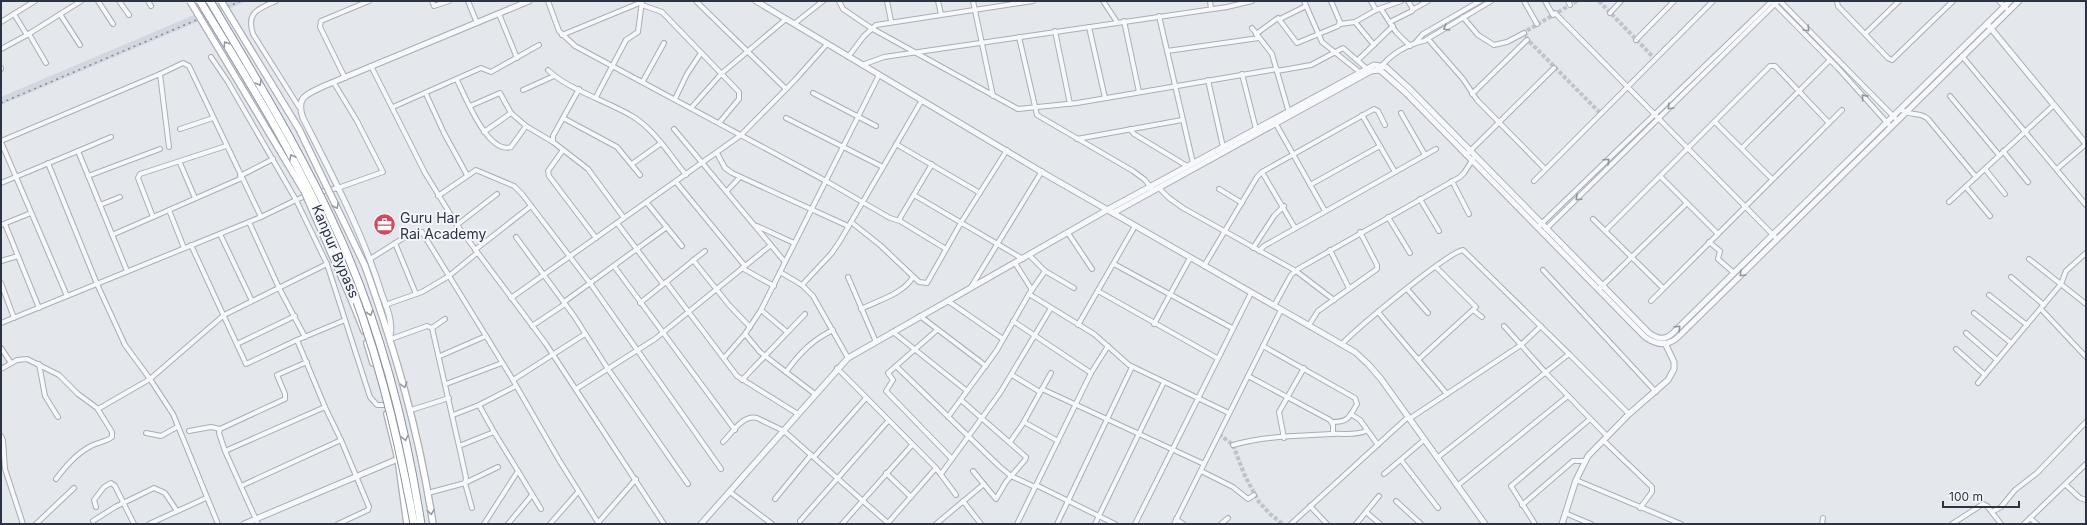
<svg xmlns="http://www.w3.org/2000/svg" width="2087" height="525" viewBox="0 0 2087 525" font-family="Inter,sans-serif">
<style>
.built{fill:#d2d6de}
.lines{fill:none;stroke-linecap:round;stroke-linejoin:round}
.minor-tunnel{stroke:#bfc3cb;stroke-width:4;stroke-dasharray:4 2;stroke-linecap:butt}
.minor-casing{stroke:#a9aeb7;stroke-width:6}
.tertiary-casing{stroke:#a9aeb7;stroke-width:7}
.secondary-casing{stroke:#a9aeb7;stroke-width:8}
.minor{stroke:#f7f8fa;stroke-width:4}
.tertiary{stroke:#f7f8fa;stroke-width:5}
.secondary{stroke:#fff;stroke-width:5.5}
.rail{stroke:#7d8696;stroke-width:1.5;stroke-dasharray:2 4;stroke-linecap:butt}
.secondary-bridge-casing{stroke:#a9aeb7;stroke-width:8;stroke-linecap:butt}
.trunk-bridge-casing{stroke:#8b94a3;stroke-width:9;stroke-linecap:butt}
.secondary-bridge{stroke:#fff;stroke-width:5.5}
.trunk-bridge{stroke:#fff;stroke-width:7}
.oneway{stroke:#9196a0}
.oneway2{stroke:#959aa2}
.labels{text-anchor:middle;dominant-baseline:central;stroke-width:4;stroke-linejoin:round;paint-order:stroke}
.poi-label{font-size:14px;fill:#2b3445;stroke:#f4f6f9;text-anchor:start}
.street-label{font-size:14px;fill:#2b3445;stroke:#f4f6f9}
</style>
<rect width="100%" height="100%" fill="#e4e7ec"/>
<!-- built -->
<path class="built" d="M227,1H247L1,105V97Z"/>
<g class="lines">
<!-- minor-tunnel -->
<g class="minor-tunnel">
<path d="M1577,1L1528,30L1524,36L1600,113"/>
<path d="M1599,1L1655,59"/>
<path d="M1219,434L1233,445L1245,476L1259,502L1270,514L1283,524"/>
</g>
<defs>
<g id="minor">
<path d="M98,1L113,24"/>
<path d="M119,1L129,15"/>
<path d="M148,1L151,6"/>
<path d="M276,1C258,9 246,12 253,34L299,107"/>
<path d="M432,1L434,6L449,1"/>
<path d="M468,1L477,23"/>
<path d="M548,1L559,31L575,46L826,181L890,218L900,221"/>
<path d="M696,1L786,89"/>
<path d="M839,1L843,9L871,28L1018,109L1077,103L1277,69"/>
<path d="M887,1L891,21"/>
<path d="M938,1L941,14"/>
<path d="M973,1L993,96"/>
<path d="M1103,1L1117,22"/>
<path d="M1210,1L1211,9"/>
<path d="M1304,1L1322,42L1362,74"/>
<path d="M1371,1L1376,10"/>
<path d="M1524,1L1537,24"/>
<path d="M1545,1L1553,15"/>
<path d="M1568,1L1570,5"/>
<path d="M1780,1L1897,120"/>
<path d="M1837,1L1838,6L1888,58L1892,60L1953,1"/>
<path d="M1999,1L2006,8"/>
<path d="M1774,3L1838,68L1890,126"/>
<path d="M642,5L662,12L739,92V99L719,123"/>
<path d="M1381,9L1396,32L1410,46"/>
<path d="M1412,10L1428,1"/>
<path d="M1555,13L1777,239"/>
<path d="M1610,13L1621,1"/>
<path d="M14,14L27,35L81,1"/>
<path d="M60,14L80,45"/>
<path d="M499,14L517,58"/>
<path d="M1159,16L1193,163"/>
<path d="M1463,17L1478,35L1494,45L1507,42L1524,33"/>
<path d="M1280,19L1306,6"/>
<path d="M1124,21L1139,92"/>
<path d="M1,22L35,1"/>
<path d="M1355,22L1374,45"/>
<path d="M1390,22L1412,11L1413,9L1408,1"/>
<path d="M794,24L823,1"/>
<path d="M1340,24L1355,22L1376,10L1401,1"/>
<path d="M1089,27L1105,98"/>
<path d="M1252,28L1272,54L1289,113"/>
<path d="M1055,31L1070,104"/>
<path d="M1866,33L1899,1"/>
<path d="M29,34L46,63"/>
<path d="M1256,34L1278,18L1297,43L1338,26L1340,22L1331,1"/>
<path d="M562,35L642,2"/>
<path d="M1019,37L1037,115L1133,171L1145,180L1152,189"/>
<path d="M1428,39L1463,79L1477,100L1545,169"/>
<path d="M1636,40L1674,1"/>
<path d="M1416,42L1423,34L1480,1"/>
<path d="M1,49L27,35"/>
<path d="M1167,51L1259,38"/>
<path d="M1962,56L2086,205"/>
<path d="M211,57L228,82L296,200L308,195"/>
<path d="M848,57L864,36L876,25L1033,1"/>
<path d="M1358,60L1393,26"/>
<path d="M862,65L884,57L1227,7L1252,1"/>
<path d="M371,66L425,173L457,225L546,344L664,524"/>
<path d="M1,68V69"/>
<path d="M1380,68C1390,55 1407,44 1424,41L1491,1"/>
<path d="M548,70C567,89 607,101 632,116C654,129 670,155 686,175"/>
<path d="M1277,71L1311,65L1343,48L1366,68"/>
<path d="M160,74L183,63L189,66L261,217"/>
<path d="M1242,74L1256,129"/>
<path d="M345,78L320,27L321,21L369,1"/>
<path d="M457,80C465,96 488,155 511,147L526,126L553,142"/>
<path d="M1208,80L1223,147"/>
<path d="M643,81L664,43"/>
<path d="M579,89L553,136V142L588,169L624,218"/>
<path d="M523,90L554,76"/>
<path d="M813,93L876,126"/>
<path d="M426,94L444,133L467,175"/>
<path d="M1472,94L1527,40"/>
<path d="M1950,96L1999,155"/>
<path d="M596,97L626,40L638,32L642,1"/>
<path d="M675,99L687,74L701,53"/>
<path d="M470,106L500,93L511,113"/>
<path d="M393,107L481,68L491,72L539,45"/>
<path d="M691,108L722,73L786,19"/>
<path d="M1901,109C1909,117 1920,111 1928,119L1976,177"/>
<path d="M1401,113L1425,155"/>
<path d="M1362,115L1395,172"/>
<path d="M563,118L617,147L640,175"/>
<path d="M786,118L883,167"/>
<path d="M1715,122L1772,179"/>
<path d="M1276,124L1325,211"/>
<path d="M180,129L213,118"/>
<path d="M674,129L785,262"/>
<path d="M1130,129L1134,134L1187,166"/>
<path d="M484,132L511,113L526,126"/>
<path d="M1077,139L1182,120"/>
<path d="M1,141L160,74L169,147"/>
<path d="M1,142L67,296"/>
<path d="M896,144L980,193"/>
<path d="M1742,148L1830,60"/>
<path d="M563,150L548,171L549,176L596,238"/>
<path d="M78,151L111,137"/>
<path d="M2003,151L2028,182"/>
<path d="M717,153L725,168L732,173L848,226"/>
<path d="M1466,155L1554,68"/>
<path d="M48,163L97,284L125,345L150,379L173,414L218,524"/>
<path d="M180,163L195,198"/>
<path d="M632,164L660,144"/>
<path d="M932,164L900,218V221L946,249"/>
<path d="M1985,169L2005,194"/>
<path d="M2057,169L2086,144"/>
<path d="M1262,172L1295,228"/>
<path d="M88,176L160,149"/>
<path d="M240,176L273,159"/>
<path d="M1660,176L1717,233"/>
<path d="M1452,181L1469,214"/>
<path d="M1534,181L1713,1"/>
<path d="M676,182L745,266"/>
<path d="M1,183L78,151L127,271"/>
<path d="M1310,185L1380,146"/>
<path d="M1966,187L1990,216"/>
<path d="M1159,188L1169,198L1183,208L1296,271L1334,300"/>
<path d="M1219,189L1242,203"/>
<path d="M727,191L740,177"/>
<path d="M316,193L338,188L383,172L357,121L334,83"/>
<path d="M914,195L1023,259"/>
<path d="M438,196L476,170L514,186L522,194L590,283L721,469"/>
<path d="M1420,199L1439,231"/>
<path d="M1949,202L2054,105"/>
<path d="M647,203L682,246"/>
<path d="M100,205L120,197"/>
<path d="M169,210L184,248"/>
<path d="M153,217L138,178L140,174L226,146"/>
<path d="M1388,217L1410,253"/>
<path d="M1593,219L1663,288"/>
<path d="M249,222L279,288L305,337"/>
<path d="M851,222L880,245L919,282L927,283L962,221L1007,150"/>
<path d="M617,223L663,284"/>
<path d="M5,224L39,308"/>
<path d="M1,225L31,213"/>
<path d="M457,225L497,194"/>
<path d="M757,226L794,243"/>
<path d="M1538,227L1772,1"/>
<path d="M1546,229L1778,1"/>
<path d="M1605,231L1770,66H1775L1829,123"/>
<path d="M1068,233L1092,269"/>
<path d="M220,234L252,301"/>
<path d="M112,235L242,178"/>
<path d="M516,237L574,316L608,369L688,484"/>
<path d="M1709,242L1720,251L1718,259L1734,273"/>
<path d="M395,243L416,294"/>
<path d="M191,245L246,364L297,340L345,320"/>
<path d="M1253,248L1274,216L1284,206"/>
<path d="M475,250L531,206"/>
<path d="M1330,250L1349,288"/>
<path d="M1259,251L1264,246L1436,149"/>
<path d="M370,259L413,232H422L510,375L559,460L599,524"/>
<path d="M2029,259L2086,304"/>
<path d="M693,260L729,305L750,327"/>
<path d="M1,261L18,256"/>
<path d="M1015,263L1032,290"/>
<path d="M1114,264L1232,328"/>
<path d="M614,266L735,430"/>
<path d="M1204,266L1257,177L1262,172L1374,109L1378,111L1385,125"/>
<path d="M742,268L774,286"/>
<path d="M1543,270L1656,392"/>
<path d="M1045,271L1074,288"/>
<path d="M780,272L802,285L813,296L848,358"/>
<path d="M848,277L876,342"/>
<path d="M2011,277L2044,305"/>
<path d="M666,282L737,376L798,414"/>
<path d="M1,283L14,318"/>
<path d="M802,285L831,254L840,241L922,100"/>
<path d="M971,287L1042,171"/>
<path d="M1407,289L1428,313"/>
<path d="M1599,289L1687,203"/>
<path d="M1098,291L1217,358"/>
<path d="M1029,294L1094,334L1129,365L1229,413"/>
<path d="M1989,295L2027,325"/>
<path d="M511,298L741,135L795,80L827,44"/>
<path d="M948,301L1003,339"/>
<path d="M1651,301L1842,110"/>
<path d="M564,302L667,227"/>
<path d="M640,303L705,251"/>
<path d="M385,305L422,292L449,276L477,253"/>
<path d="M1274,306L1291,275L1298,269L1460,177L1464,173L1475,156"/>
<path d="M861,309C879,300 903,294 913,277"/>
<path d="M2041,309L2086,357"/>
<path d="M761,310L787,332"/>
<path d="M1473,310L1482,317"/>
<path d="M1378,312L1447,394"/>
<path d="M1974,313L2011,343"/>
<path d="M920,316L986,366"/>
<path d="M1013,321L1091,373"/>
<path d="M1,323L261,217L296,200L327,264L370,397L377,405H385"/>
<path d="M1154,324L1190,258"/>
<path d="M1078,325L1135,226"/>
<path d="M1309,325L1318,311L1377,269V265L1360,232"/>
<path d="M532,326L565,304"/>
<path d="M1504,326L1546,373L1607,436"/>
<path d="M432,328L459,446L494,432L518,471L484,524"/>
<path d="M937,330L888,373L893,380L886,391L952,459"/>
<path d="M893,332L967,391"/>
<path d="M1966,333L1997,360"/>
<path d="M745,334L760,352L786,372C799,354 812,340 833,330"/>
<path d="M391,339L427,326L432,328L445,319"/>
<path d="M297,340L325,407"/>
<path d="M237,344L295,316"/>
<path d="M1342,344C1356,329 1448,252 1463,250L1569,354L1437,458"/>
<path d="M1263,346L1355,398L1357,404C1349,417 1349,422 1332,422"/>
<path d="M1,348L11,363"/>
<path d="M1956,349L1985,375"/>
<path d="M1569,354L1629,414"/>
<path d="M440,356L486,336"/>
<path d="M724,358L745,334L761,310L879,75"/>
<path d="M1419,359L1476,307L1436,267"/>
<path d="M39,364L45,396L58,417"/>
<path d="M896,366L999,466L1011,476L1035,487"/>
<path d="M837,368L936,468L956,495"/>
<path d="M1,369L17,360L27,359L59,375L78,394L97,408L112,432V437C106,442 98,442 91,446C76,454 66,466 56,479"/>
<path d="M786,372L815,394"/>
<path d="M1012,375L1040,392"/>
<path d="M1248,376L1330,420L1333,425V434"/>
<path d="M513,380L585,334"/>
<path d="M742,380L805,314"/>
<path d="M1978,383L2061,284L2066,271L2086,253"/>
<path d="M446,384L502,363"/>
<path d="M576,389L655,339L771,245"/>
<path d="M1042,389L1204,464"/>
<path d="M961,400L1026,457L1025,460L1006,482L996,499L973,471"/>
<path d="M479,405L494,432"/>
<path d="M98,409L150,379L224,315L327,264"/>
<path d="M411,410L449,398"/>
<path d="M1351,414L1360,420L1378,445"/>
<path d="M453,415L479,405L516,386"/>
<path d="M948,417L997,350L1029,294L1045,271L1030,256"/>
<path d="M1409,419L1521,345L1541,326"/>
<path d="M1024,422L1058,441"/>
<path d="M189,431L211,427L220,429"/>
<path d="M146,433L161,436L177,427"/>
<path d="M1,436L3,440L5,469L23,524"/>
<path d="M1284,438L1279,412L1304,368"/>
<path d="M1603,440L1652,487V492L1640,508"/>
<path d="M723,442C732,433 743,414 757,418L784,431L889,524"/>
<path d="M1010,442L1022,425L1051,373"/>
<path d="M1233,445C1264,436 1298,436 1330,434C1343,433 1354,436 1366,431"/>
<path d="M225,451L219,433L220,429L285,399V394L277,375L307,362"/>
<path d="M814,457L866,398"/>
<path d="M1401,460L1438,508"/>
<path d="M518,471L541,509"/>
<path d="M1201,471L1233,487L1248,499L1254,495"/>
<path d="M886,473L911,497"/>
<path d="M941,474L1000,393L1051,308"/>
<path d="M1384,474L1424,440"/>
<path d="M1576,480L1681,524"/>
<path d="M1036,485L1115,524"/>
<path d="M2066,485L2080,498L2086,500"/>
<path d="M241,486L341,440L325,407L225,451L258,524"/>
<path d="M1457,486L1568,396"/>
<path d="M730,492L772,524"/>
<path d="M428,493L465,483L466,478L459,446"/>
<path d="M775,499L811,455"/>
<path d="M963,501L981,524"/>
<path d="M1396,501L1421,524"/>
<path d="M1522,505L1573,461H1584"/>
<path d="M1310,506L1327,524"/>
<path d="M96,507L94,500L104,487L111,483L115,486L134,524"/>
<path d="M472,508L465,483L498,467"/>
<path d="M1366,512L1380,524"/>
<path d="M1992,512L2001,507L2015,490L2037,473L2086,422"/>
<path d="M1565,513L1591,524"/>
<path d="M2030,518L2037,524"/>
<path d="M1176,519L1183,524"/>
<path d="M93,521L115,507L154,488L165,493L177,511"/>
<path d="M800,521L888,421"/>
<path d="M36,524L74,488"/>
<path d="M149,524L206,498"/>
<path d="M338,524L368,510L369,507L341,440"/>
<path d="M508,524L532,495"/>
<path d="M550,524L578,492"/>
<path d="M597,524L636,479"/>
<path d="M842,524L912,445"/>
<path d="M887,524L936,468"/>
<path d="M936,524L984,484"/>
<path d="M1017,524L1091,373L1108,346"/>
<path d="M1057,524L1132,367"/>
<path d="M1095,524L1164,382"/>
<path d="M1135,524L1251,293"/>
<path d="M1174,524L1281,310"/>
<path d="M1221,524L1228,518"/>
<path d="M1291,524L1408,417"/>
<path d="M1356,524L1379,496"/>
<path d="M1535,524L1511,486L1590,419"/>
<path d="M1822,524L1823,518"/>
<path d="M1952,524L1983,504L1987,506L2001,524"/>
<path d="M2024,524L2086,464"/>
</g>
<g id="tertiary">
<path d="M756,1L1045,174L1355,352L1368,364L1381,379L1485,524"/>
<path d="M1989,26L2086,144"/>
<path d="M1113,213L1371,71L1380,70L1405,92L1645,337C1657,345 1667,347 1678,337L2019,1"/>
<path d="M390,336C393,322 387,308 382,295C363,233 332,175 303,118C295,96 308,94 324,86L529,1"/>
<path d="M244,524L398,459"/>
<path d="M701,524L848,358L1107,210L1374,65L1386,67L1409,88L1649,333C1658,339 1664,341 1673,333L2010,1"/>
<path d="M1562,524L1576,480L1588,456L1629,414L1668,380L1674,369V362L1665,343"/>
</g>
<g id="secondary">
<path d="M365,266C396,353 419,432 433,524"/>
<path d="M352,301L364,331"/>
<path d="M367,343L373,363"/>
<path d="M387,414L398,459L407,524"/>
</g>
</defs>
<!-- minor casing -->
<use href="#minor" class="minor-casing"/>
<!-- tertiary casing -->
<use href="#tertiary" class="tertiary-casing"/>
<!-- secondary casing -->
<use href="#secondary" class="secondary-casing"/>
<!-- minor -->
<use href="#minor" class="minor"/>
<!-- tertiary -->
<use href="#tertiary" class="tertiary"/>
<!-- secondary -->
<use href="#secondary" class="secondary"/>
<!-- rail -->
<path class="rail" d="M1,103L241,1"/>
<defs>
<g id="secondary-bridge">
<path d="M190,1L304,191L352,301"/>
<path d="M221,1L299,129L365,266"/>
</g>
<g id="trunk-bridge">
<path d="M200,1C250,83 301,164 338,253C375,340 397,431 414,524"/>
<path d="M210,1C256,79 304,156 341,240C381,330 406,427 421,524"/>
</g>
</defs>
<!-- secondary-bridge casing -->
<use href="#secondary-bridge" class="secondary-bridge-casing"/>
<!-- trunk-bridge casing -->
<use href="#trunk-bridge" class="trunk-bridge-casing"/>
<!-- secondary-bridge -->
<use href="#secondary-bridge" class="secondary-bridge"/>
<!-- trunk-bridge -->
<use href="#trunk-bridge" class="trunk-bridge"/>
</g>
<!-- one-way arrows -->
<defs><path id="oneway-chevron" d="M-2-3.5L2.5 0L-2 3.5" fill="none" stroke-width="1.6" stroke-linecap="round" stroke-linejoin="round"/></defs>
<g class="oneway">
<use href="#oneway-chevron" transform="translate(1446 28) rotate(148)"/>
<use href="#oneway-chevron" transform="translate(1807 29) rotate(46)"/>
<use href="#oneway-chevron" transform="translate(1864 97) rotate(-132)"/>
<use href="#oneway-chevron" transform="translate(1670 107) rotate(135)"/>
<use href="#oneway-chevron" transform="translate(1607 161) rotate(-44)"/>
<use href="#oneway-chevron" transform="translate(1578 198) rotate(136)"/>
<use href="#oneway-chevron" transform="translate(1742 274) rotate(135)"/>
<use href="#oneway-chevron" transform="translate(1678 328) rotate(-44)"/>
</g>
<g class="oneway2">
<use href="#oneway-chevron" transform="translate(226 44) rotate(-122)"/>
<use href="#oneway-chevron" transform="translate(259 83) rotate(60)"/>
<use href="#oneway-chevron" transform="translate(292 157) rotate(-117)"/>
<use href="#oneway-chevron" transform="translate(336 206) rotate(64)"/>
<use href="#oneway-chevron" transform="translate(370 313) rotate(71)"/>
<use href="#oneway-chevron" transform="translate(404 385) rotate(74)"/>
<use href="#oneway-chevron" transform="translate(405 438) rotate(77)"/>
<use href="#oneway-chevron" transform="translate(431 512) rotate(81)"/>
</g>
<!-- icons -->
<defs>
<symbol id="office-disc" viewBox="-11 -11 22 22"><circle r="9.5" fill="#d1495b" stroke="#f4f6f9"/><path d="M-6-3h4V-5.5h4V-3h4V5H-6ZM-1-4.5V-3h2v-1.5ZM-6 0V1H6V0Z" fill="#fff"/></symbol>
</defs>
<g fill-rule="evenodd">
<use href="#office-disc" x="372" y="212" width="25" height="25"/>
</g>
<g class="labels">
<!-- poi labels -->
<g class="poi-label">
<text x="400" y="217">Guru Har<tspan x="400" dy="16">Rai Academy</tspan></text>
</g>
<!-- street labels -->
<g class="street-label">
<text transform="translate(336 251) rotate(67)">Kanpur Bypass</text>
</g>
</g>
<!-- border -->
<rect width="2087" height="525" fill="none" stroke="#2b3445" stroke-width="4"/>
<!-- scale -->
<path d="M1943 501v6h76v-6" fill="none" stroke="#2b3445" stroke-width="2"/>
<text x="1949" y="501" font-size="12" fill="#2b3445" stroke="#f4f6f9" stroke-width="3" paint-order="stroke">100 m</text>
</svg>
